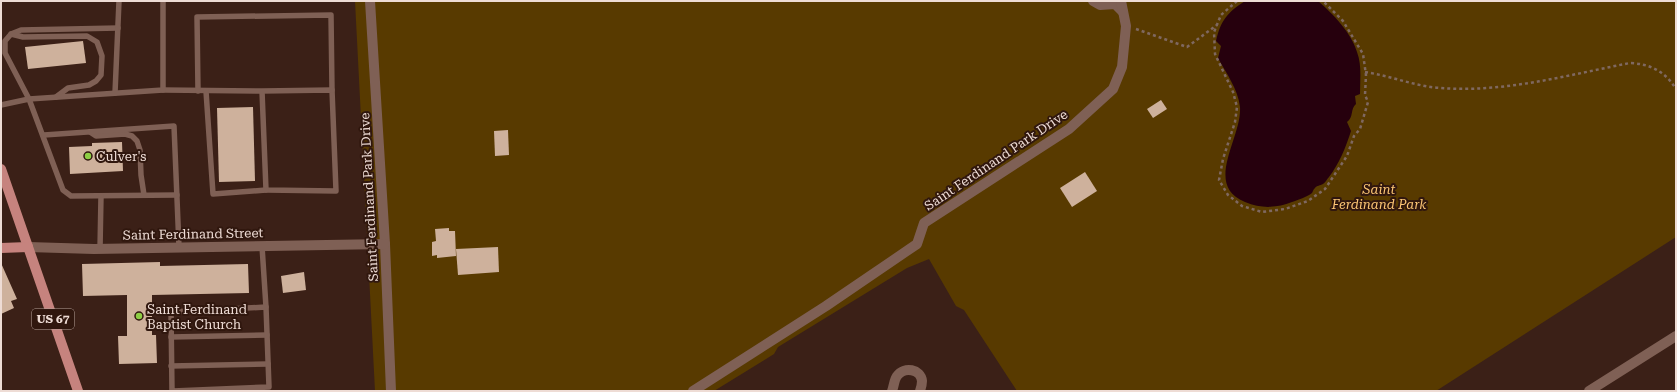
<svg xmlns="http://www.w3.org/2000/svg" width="1677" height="392" viewBox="0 0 1677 392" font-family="'Roboto Serif',serif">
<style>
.green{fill:#583a00}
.water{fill:#26000d}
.building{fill:#ceb19c}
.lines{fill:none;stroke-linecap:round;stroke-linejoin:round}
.path{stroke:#7f6860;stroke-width:2.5;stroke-dasharray:3 3;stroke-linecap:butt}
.lane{stroke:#7f6055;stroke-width:5.5}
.street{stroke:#7f6055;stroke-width:10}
.primary{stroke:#c6837e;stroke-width:10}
.poi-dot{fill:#8dce44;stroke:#30170e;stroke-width:1.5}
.labels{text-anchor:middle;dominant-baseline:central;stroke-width:4;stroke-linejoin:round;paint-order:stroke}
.shield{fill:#30170e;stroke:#b5a199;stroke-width:1}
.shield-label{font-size:12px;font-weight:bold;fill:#eedcd5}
.poi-label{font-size:13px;fill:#eedcd5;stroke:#30170e;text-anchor:start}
.street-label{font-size:13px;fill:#eedcd5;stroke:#30170e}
.park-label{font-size:13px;font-style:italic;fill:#fbc574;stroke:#30170e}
</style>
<rect width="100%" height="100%" fill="#3b2017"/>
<!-- green -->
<path class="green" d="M355,1H1676V237L1436,391H1017L964,310L956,306L929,259L907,268L778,347L774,354L714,391H375Z"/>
<!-- water -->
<path class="water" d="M1245,1H1318C1333,14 1351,32 1357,52C1362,65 1360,80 1360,94L1355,96L1356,104C1350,109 1354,117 1347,122L1351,131C1346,147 1339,164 1329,177C1327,179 1325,183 1323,184C1320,186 1317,185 1315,188C1313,190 1313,191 1312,193C1307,197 1298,200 1292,202C1276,208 1262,209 1245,202C1203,185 1242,138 1240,107C1238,89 1226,73 1218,58L1221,46L1216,41C1221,20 1227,13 1245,1Z"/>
<!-- building -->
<g class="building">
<path d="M83,41L86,63L28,69L25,47Z"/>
<path d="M1161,100L1167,109L1153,118L1147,109Z"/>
<path d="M253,107L255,181L219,182L217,108Z"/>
<path d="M508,130L509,155L495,156L494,131Z"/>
<path d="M122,142L123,171L70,174L69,147L92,146V143Z"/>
<path d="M1085,172L1097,191L1072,207L1060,188Z"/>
<path d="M449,228V231H455L456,256L437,258V255L432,256V242L436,241L435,229Z"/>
<path d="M498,247L499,272L458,275L456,249Z"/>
<path d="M160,262V266L248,264L249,293L152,295V335H156L157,363L119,364L118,336H127V295L83,296L82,264Z"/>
<path d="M1,263L17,299L11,301L14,308L1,314Z"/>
<path d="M304,272L306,290L283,293L281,276Z"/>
</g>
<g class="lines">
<!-- path -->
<g class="path">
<path d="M1237,1L1221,15L1214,32L1215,54L1233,92L1237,107L1235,122L1223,159L1219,180L1228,195L1242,206L1262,212L1285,209L1308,201L1325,189L1347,156L1354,136L1360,129L1368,102L1365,95L1366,75L1363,54L1343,21L1323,1"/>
<path d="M1136,29L1187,47L1217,25"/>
<path d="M1365,72C1391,76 1414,86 1440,88C1504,93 1568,75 1630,63C1650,64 1665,71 1676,89"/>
</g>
<!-- lane -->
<g class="lane">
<path d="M118,28L21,30L11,34L5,41V53L29,99L63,190L71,196L177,195"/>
<path d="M11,34L23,37L87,36L97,42L102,56L101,75L96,81L89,85L68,88L56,97"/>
<path d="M163,90L262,91L332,90L336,191L266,190L262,91"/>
<path d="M198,91L197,17L331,15L332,90"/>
<path d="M206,91L213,194L266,190"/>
<path d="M115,93L119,1"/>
<path d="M1,105L29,99L163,90V1"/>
<path d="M90,132L96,136L125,134L132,136L137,141L140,150L141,175L144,195"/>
<path d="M44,135L174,126L179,247"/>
<path d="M262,246L266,307"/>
<path d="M100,249L101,196"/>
<path d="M171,337L267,335"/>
<path d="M171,366L268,364"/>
<path d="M172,391L171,312L266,307L269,387L173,391"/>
</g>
<!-- street -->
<g class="street">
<path d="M370,1L385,244L391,391"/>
<path d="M1093,1L1100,5L1115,4L1123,12"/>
<path d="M28,247L94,249L385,244"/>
<path d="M693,391L826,306L917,244L924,223L1069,129L1113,89L1122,67L1126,26L1121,1"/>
<path d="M892,391C894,386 894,380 897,376C904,366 921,369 922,381C922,384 921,388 920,391"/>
<path d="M1589,391L1676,336"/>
</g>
<!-- primary -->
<g class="primary">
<path d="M1,169L78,391"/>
<path d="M1,248L28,247"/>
</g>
</g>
<!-- markers -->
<g class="poi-dot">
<circle cx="88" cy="156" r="4"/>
<circle cx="139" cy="316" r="4"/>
</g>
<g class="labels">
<!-- shield labels -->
<rect class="shield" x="32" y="309" width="42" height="20" rx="3"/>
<g class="shield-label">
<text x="53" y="319">US 67</text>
</g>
<!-- poi labels -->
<g class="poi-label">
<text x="96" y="156">Culver's</text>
<text x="147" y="309">Saint Ferdinand<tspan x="147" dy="15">Baptist Church</tspan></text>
</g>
<!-- street labels -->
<g class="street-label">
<text transform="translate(996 160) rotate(-34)">Saint Ferdinand Park Drive</text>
<text transform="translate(369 197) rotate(-93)">Saint Ferdinand Park Drive</text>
<text transform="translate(193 234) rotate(-1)">Saint Ferdinand Street</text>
</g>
<!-- park labels -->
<g class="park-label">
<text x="1379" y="189">Saint<tspan x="1379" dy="15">Ferdinand Park</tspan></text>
</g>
</g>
<!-- border -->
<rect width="1677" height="392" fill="none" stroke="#eedcd5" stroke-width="4"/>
</svg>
